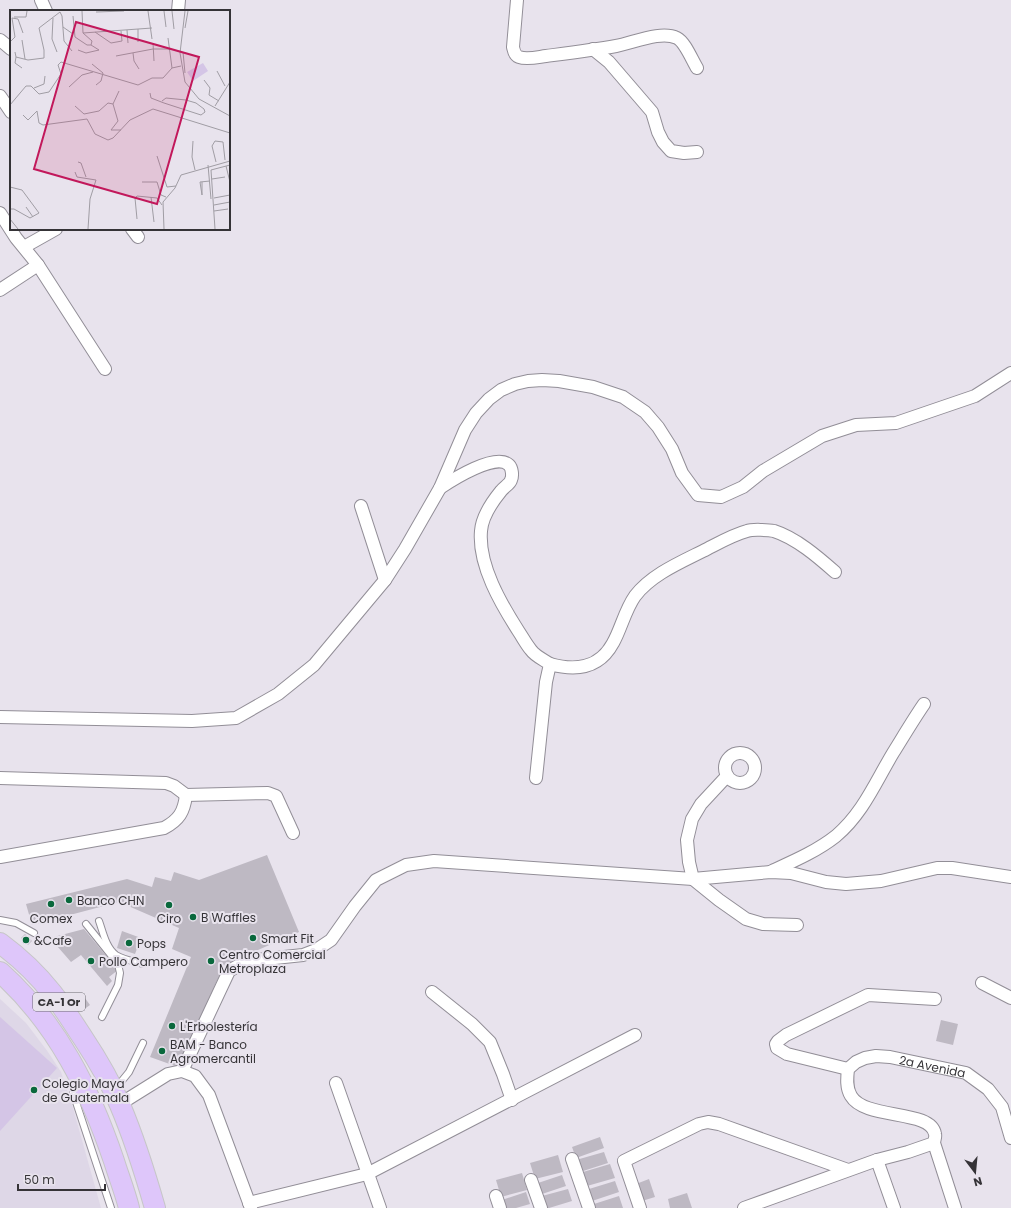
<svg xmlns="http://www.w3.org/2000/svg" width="1011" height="1208" viewBox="0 0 1011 1208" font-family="Poppins,sans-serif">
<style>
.built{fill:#ded7e7}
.green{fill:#d4c5e6}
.building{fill:#beb9c3}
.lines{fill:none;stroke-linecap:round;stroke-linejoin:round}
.service-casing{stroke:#928e97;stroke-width:8}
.minor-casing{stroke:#928e97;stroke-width:14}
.trunk-casing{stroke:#c6c6c7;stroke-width:22}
.service{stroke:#fff;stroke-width:6}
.minor{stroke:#fff;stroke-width:12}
.trunk{stroke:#dec6fa;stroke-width:20}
.poi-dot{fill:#09683c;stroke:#e8e3ed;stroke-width:1.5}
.labels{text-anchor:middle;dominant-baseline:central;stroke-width:4;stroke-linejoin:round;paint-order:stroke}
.shield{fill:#e8e3ed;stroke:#6b686e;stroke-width:1}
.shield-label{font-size:11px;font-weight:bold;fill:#353337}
.poi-label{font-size:12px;fill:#353337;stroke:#e8e3ed;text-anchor:start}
.street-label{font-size:12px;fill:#353337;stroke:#e8e3ed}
.inset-road{fill:none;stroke:#a09da4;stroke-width:1}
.view{fill:#c2185b;fill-opacity:0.15;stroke:#c2185b;stroke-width:2}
.inset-edge{fill:none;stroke:#353337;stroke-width:2}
</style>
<rect width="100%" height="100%" fill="#e8e3ed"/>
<!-- built -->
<path class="built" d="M0,999L26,1023L48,1052L61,1072L73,1108L101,1208H0Z"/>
<!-- green -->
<path class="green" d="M0,1017L57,1068L0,1131Z"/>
<!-- building -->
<g class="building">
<path d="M267,855L299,932L224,965L178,1067L150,1057L191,957L172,949L179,928L119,902L32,925L26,904L127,879L152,887L155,877L171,881L174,872L199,880Z"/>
<path d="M84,929L118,970L109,977L112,981L107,986L81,955L71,962L50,938Z"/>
<path d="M122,931L141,938L135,954L117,948Z"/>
<path d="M25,934L32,941L28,945L21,938Z"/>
<path d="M82,994L90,1005L83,1010L75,999Z"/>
<path d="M941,1020L958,1024L953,1045L936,1041Z"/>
<path d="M600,1137L604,1148L576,1158L572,1147Z"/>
<path d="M604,1152L608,1163L580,1172L576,1160Z"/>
<path d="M558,1155L563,1172L535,1179L530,1163Z"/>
<path d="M610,1164L615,1178L587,1186L583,1172Z"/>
<path d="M522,1173L527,1190L501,1197L496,1180Z"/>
<path d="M562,1175L566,1186L539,1195L535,1184Z"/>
<path d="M649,1179L655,1197L642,1201L636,1184Z"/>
<path d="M615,1181L619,1192L592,1201L589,1189Z"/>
<path d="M568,1189L572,1201L549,1208H545L542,1196Z"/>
<path d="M526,1192L530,1204L516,1208H505L502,1200Z"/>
<path d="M687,1193L692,1208H670L668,1199Z"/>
<path d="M619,1196L623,1208H595L594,1204Z"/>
</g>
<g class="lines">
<defs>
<g id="service">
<path d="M0,920L16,923L34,933"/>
<path d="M99,921C103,932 106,948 116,955C122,959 136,962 143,964"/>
<path d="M86,924L118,964L120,973L118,985L102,1017"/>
<path d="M74,1081L73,1093L111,1208"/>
<path d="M116,1088L129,1072L143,1043"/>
</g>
<g id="minor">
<path d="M41,0L46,11"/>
<path d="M517,0L513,47C514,51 514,55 519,57C527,60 538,57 546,56C569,53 593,50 616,46C633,43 661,30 677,38C685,42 692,60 697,68"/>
<path d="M178,11L179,0"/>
<path d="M0,40L11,49"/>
<path d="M593,49L609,62L652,112L658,132L663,142L671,151L684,153L697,152"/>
<path d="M0,96L11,112"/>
<path d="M0,213L16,238L38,265L105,369"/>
<path d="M132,229L138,237"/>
<path d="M24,247L56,229"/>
<path d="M0,290L38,265"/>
<path d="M440,488C452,480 496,452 509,465C512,468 513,476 511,480C510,484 504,487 501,491C492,502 482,516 481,531C478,565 501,604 519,632C523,638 526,644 531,650C535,656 544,660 550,664L546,682L536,778"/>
<path d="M361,506L385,580"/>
<path d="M550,664C575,671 599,669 613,643C621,629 625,610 635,596C651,575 679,563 703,551C717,544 732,535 747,531C752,529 769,530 774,531C796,538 818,557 835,572"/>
<path d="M0,717L192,721L236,718L278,694L314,665L385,580L405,549L440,488L465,430L476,413L489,399L501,390L515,384L528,381L542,380L559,381L593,387L623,397L645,412L658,427L672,449L682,473L698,495L721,497L743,487L763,471L822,436L856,425L896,423L975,396L1011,373"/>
<circle cx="740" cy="768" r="15"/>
<path d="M727,776L701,804L692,819L687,840L689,862L693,879L719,900L746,919L763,924L797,925"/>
<path d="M0,778L166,783L174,786L186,795L268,793L276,796L293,833"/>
<path d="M0,857L164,828C179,820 184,812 186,795"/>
<path d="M772,871C794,861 817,851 836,836C863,813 875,783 893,753C903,737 913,720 924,704"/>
<path d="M982,983L1011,998"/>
<path d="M432,992L472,1024L490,1042L503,1074L512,1100"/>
<path d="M848,1069L787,1054L777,1048L776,1044L778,1041L786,1035L868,995L935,999"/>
<path d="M182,1071L229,971L243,963L256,960L303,955L316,950L331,940L355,906L376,880L406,865L434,861L693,879L771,872L791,873L826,882L846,884L881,881L937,868H952L1011,877"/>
<path d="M336,1083L380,1208"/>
<path d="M120,1104L168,1074L182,1071L195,1076L209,1095L251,1208"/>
<path d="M934,1143L955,1208"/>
<path d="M572,1159L589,1208"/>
<path d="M877,1160L894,1208"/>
<path d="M531,1180L541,1208"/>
<path d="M496,1196L500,1208"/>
<path d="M249,1203L367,1174L635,1035"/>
<path d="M640,1208L624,1161L699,1124L708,1122L719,1124L848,1170"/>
<path id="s1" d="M744,1208L877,1160L908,1152L934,1143C934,1140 936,1137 935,1134C931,1109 865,1120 851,1096C846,1088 847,1078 848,1069L856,1062L865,1058L876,1056L890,1057L966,1073L988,1089L1002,1107L1011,1138"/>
</g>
<g id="trunk">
<path d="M0,943C19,957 38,975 52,993C64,1008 73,1023 83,1038C97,1059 110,1081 120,1105C134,1138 145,1173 155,1208"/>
<path d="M0,972C57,1023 90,1090 114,1161C119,1177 125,1192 129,1208"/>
</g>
</defs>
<!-- service casing -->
<use href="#service" class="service-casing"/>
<!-- minor casing -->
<use href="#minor" class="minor-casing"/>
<!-- trunk casing -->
<use href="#trunk" class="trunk-casing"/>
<!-- service -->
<use href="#service" class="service"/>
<!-- minor -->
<use href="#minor" class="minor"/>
<!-- trunk -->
<use href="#trunk" class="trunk"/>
</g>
<!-- markers -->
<g class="poi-dot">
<circle cx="69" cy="900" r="4"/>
<circle cx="51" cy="904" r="4"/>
<circle cx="169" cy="905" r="4"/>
<circle cx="193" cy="917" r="4"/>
<circle cx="253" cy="938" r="4"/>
<circle cx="26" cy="940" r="4"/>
<circle cx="129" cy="943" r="4"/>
<circle cx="91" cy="961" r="4"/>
<circle cx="211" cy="961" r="4"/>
<circle cx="172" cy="1026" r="4"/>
<circle cx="162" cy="1051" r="4"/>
<circle cx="34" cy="1090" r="4"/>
</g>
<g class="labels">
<!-- shield labels -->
<rect class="shield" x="33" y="993" width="52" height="18" rx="3"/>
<g class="shield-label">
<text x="59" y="1002">CA-1 Or</text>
</g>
<!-- poi labels -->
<g class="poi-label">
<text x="77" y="900">Banco CHN</text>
<text x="201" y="917">B Waffles</text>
<text x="51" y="918" text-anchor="middle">Comex</text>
<text x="169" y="918" text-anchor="middle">Ciro</text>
<text x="261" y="938">Smart Fit</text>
<text x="34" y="940">&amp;Cafe</text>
<text x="137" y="943">Pops</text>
<text x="219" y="954">Centro Comercial<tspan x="219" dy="14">Metroplaza</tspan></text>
<text x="99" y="961">Pollo Campero</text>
<text x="180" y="1026">L'Erbolestería</text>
<text x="170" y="1044">BAM - Banco<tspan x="170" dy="14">Agromercantil</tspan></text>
<text x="42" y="1083">Colegio Maya<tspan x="42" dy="14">de Guatemala</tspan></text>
</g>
<!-- street labels -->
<g class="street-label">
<text stroke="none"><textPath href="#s1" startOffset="423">2a Avenida</textPath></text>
</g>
</g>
<!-- overview -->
<g transform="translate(10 10)">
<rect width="220" height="220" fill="#e8e3ed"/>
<path d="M193,53L198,61L183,71L177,62Z" fill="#d4c5e6"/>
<path class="inset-road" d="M72,1L73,23M138,1L142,29M154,1L156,17M162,1L164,19M175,1L170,43L175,72L189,89L220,106M86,2L114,1M63,6L65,27L77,35H81L82,31L73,23L142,18M4,7H16L17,1M43,8L42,29L47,42M53,17L63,24M175,18L178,1M128,19V32M117,20L118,33M85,22L101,33L112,31L111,21M158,28L162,58M12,30L15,49M0,32L5,27L2,8L8,9L13,23M143,33L144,51M68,40L76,43L89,40L81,35M5,42L6,47L18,50L34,48V40L29,18L50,2L52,6L54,31L62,41M173,42L175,63M123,43L124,51L129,59M106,46L143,39H159M6,47L5,53L12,58M82,54L93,63L91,71L86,75M207,61L215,76M194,70L200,78L199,85L209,91M59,77L72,65L83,62M24,78L34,74L35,66M109,81L103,94L108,111L101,120H111M140,83L141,88L154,93L191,105L195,102L194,99L186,93L176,90L156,88L152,91M0,95L16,76H21L29,84L39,82L51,64L48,55L51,52L128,75L142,68H153L162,58L171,56M65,96L74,104L89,101L98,93L103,94M205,96L220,72M13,105L18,110L27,101L29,113L33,115L77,109L85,124L98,130L103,128L120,110L143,99L220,123M183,131L182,147L185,160M147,146L157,177L166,176M68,152L71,153L76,167M206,152L202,136L205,131L213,132L215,150M198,155L201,189M216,156L220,172M65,162L67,167L86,170L80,189L78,219M202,169L215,167M132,172H147L151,185L156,187M192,172V185L190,172L200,171M0,177L12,180L29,203L20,208L4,199H0M141,187L144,212M204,188L220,185M204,195L220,192M16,197L23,207M204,201L218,199M0,209L8,219M127,209L125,188L127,186L147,188L152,195M154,219L153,192L165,178L171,165L220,151M205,219L201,160L220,155"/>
<path class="view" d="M66,12L189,47L147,194L24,159Z"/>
<rect width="220" height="220" class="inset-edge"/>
</g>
<!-- north arrow -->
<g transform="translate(975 1172) rotate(164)" stroke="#e8e3ed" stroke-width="3" paint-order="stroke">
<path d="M0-3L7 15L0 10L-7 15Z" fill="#353337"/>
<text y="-6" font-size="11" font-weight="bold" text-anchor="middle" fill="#353337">N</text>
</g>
<!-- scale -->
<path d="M18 1184v6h87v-6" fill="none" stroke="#353337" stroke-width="2"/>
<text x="24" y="1184" font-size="12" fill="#353337" stroke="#e8e3ed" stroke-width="3" paint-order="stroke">50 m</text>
</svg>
